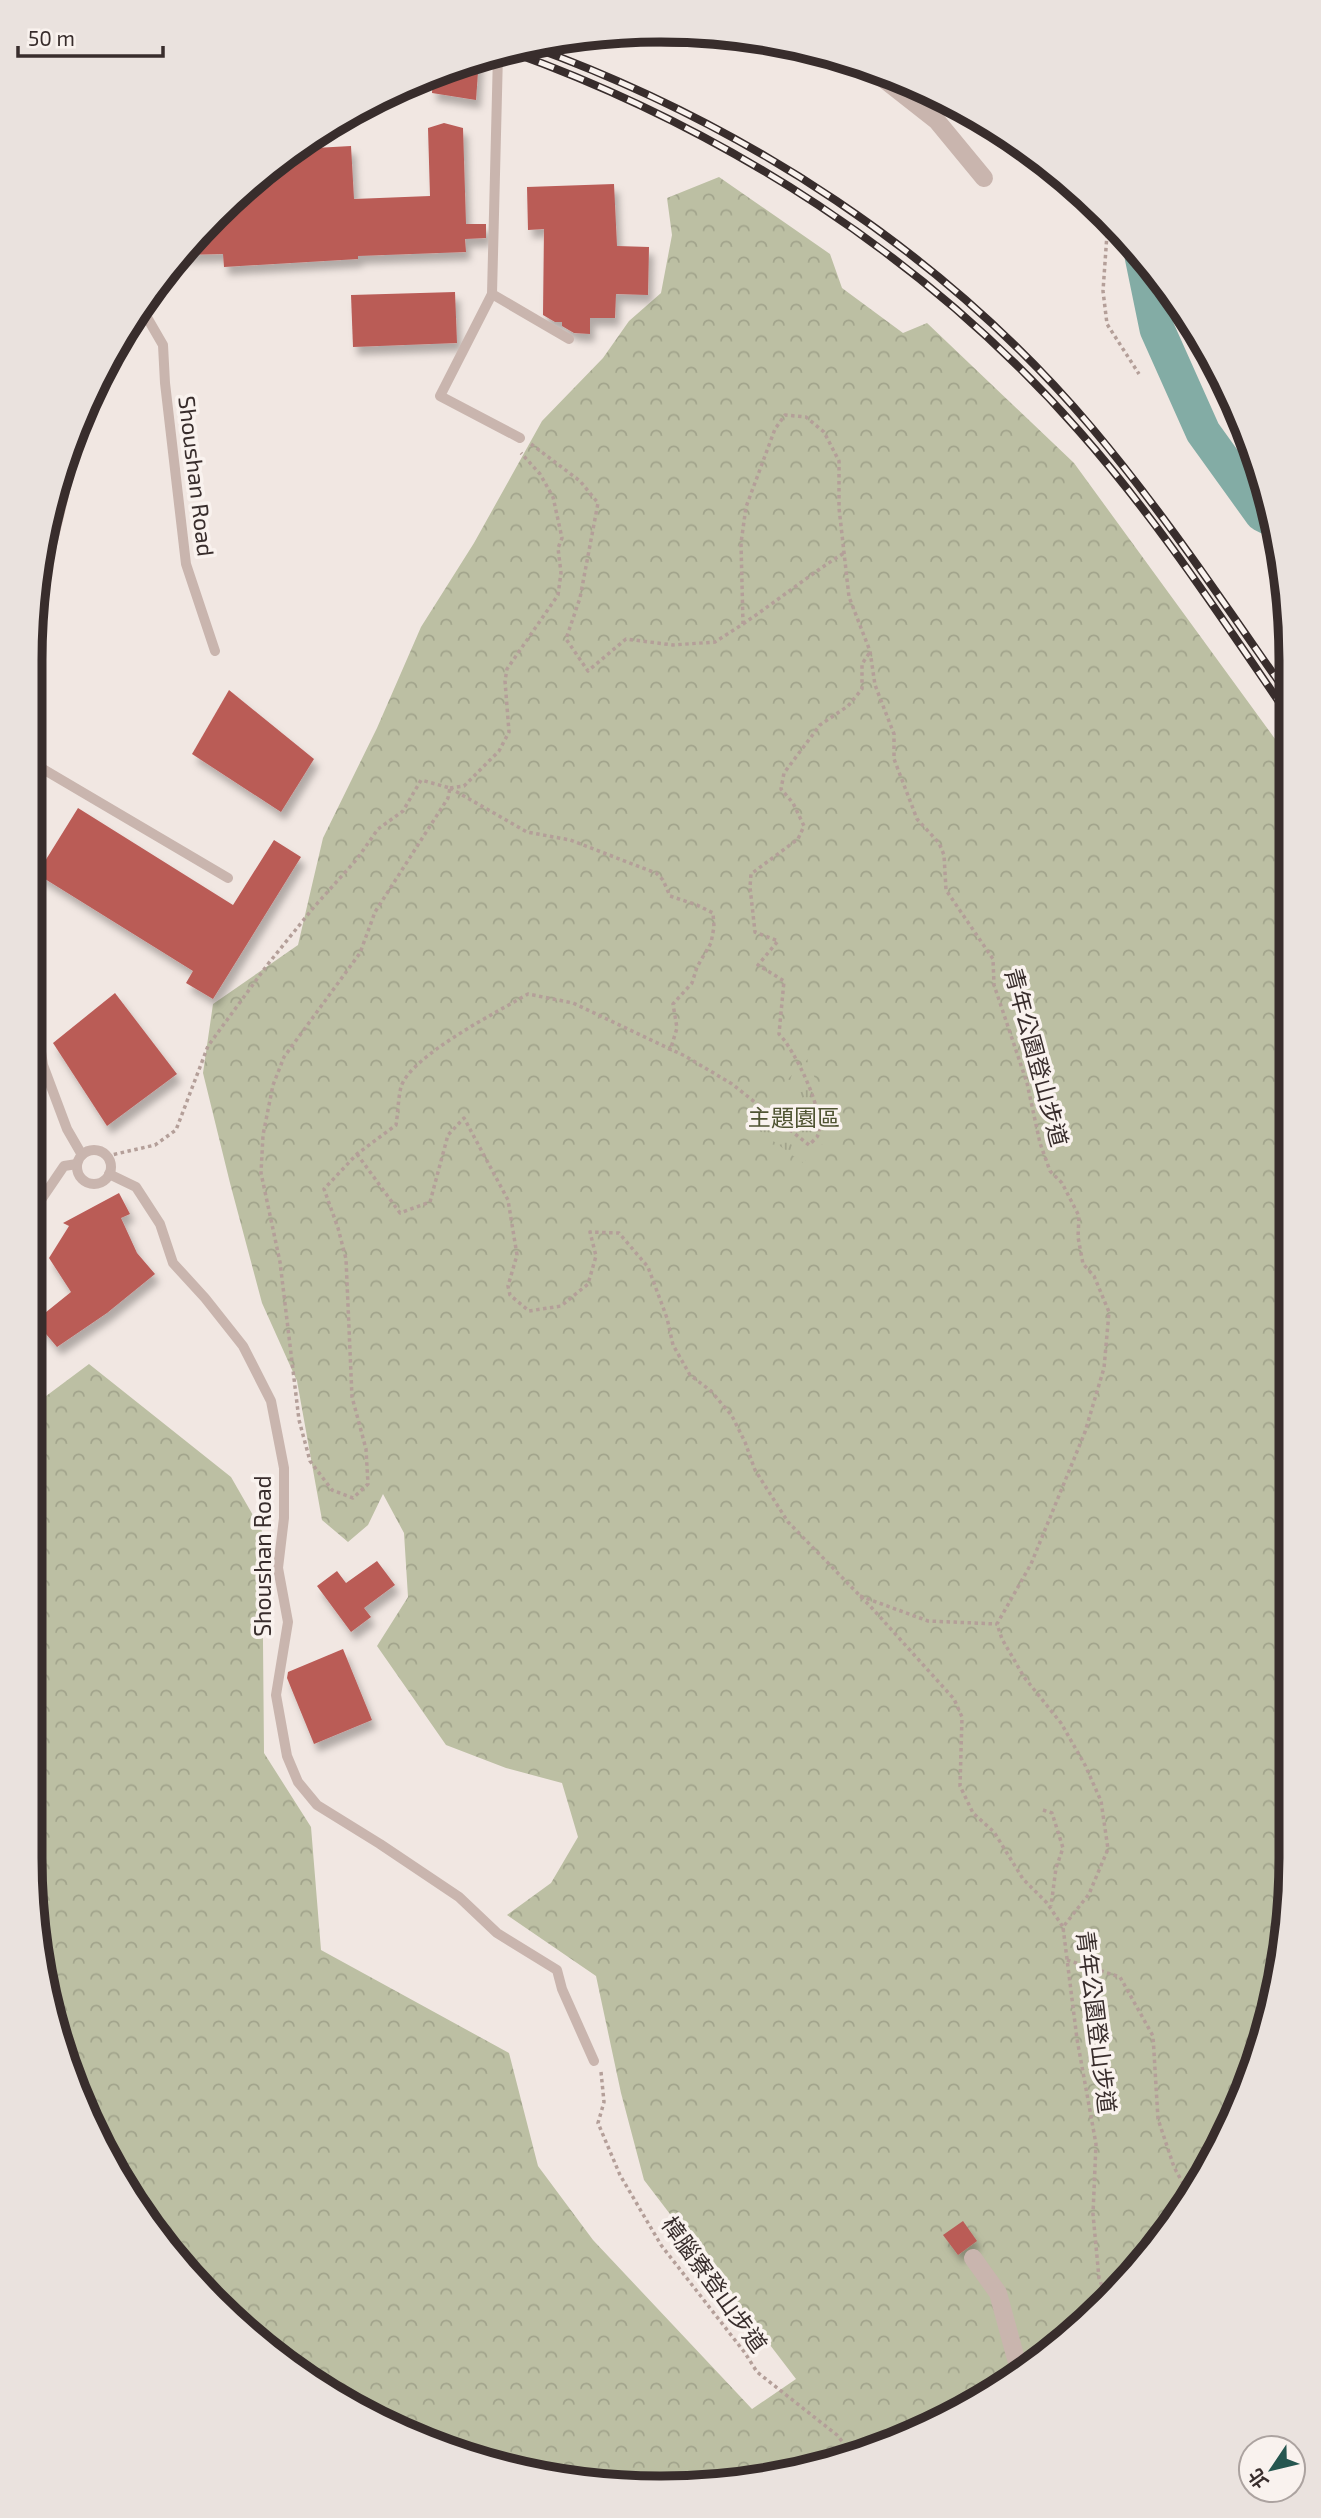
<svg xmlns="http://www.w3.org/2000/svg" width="1321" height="2518" viewBox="0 0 1321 2518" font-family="'Exo 2','Noto Sans TC',sans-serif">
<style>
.forest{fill:url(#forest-crowns)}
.park{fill:url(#park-tufts)}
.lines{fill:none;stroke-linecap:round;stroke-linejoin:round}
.river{stroke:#83aca5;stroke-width:35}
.building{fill:#ba5b57;filter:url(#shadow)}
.path{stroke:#b49f99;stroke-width:3.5;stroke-dasharray:3.5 3.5;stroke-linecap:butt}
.service{stroke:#c9b5ae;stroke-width:10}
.minor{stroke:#c9b5ae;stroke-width:18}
.primary{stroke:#78625f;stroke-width:18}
.rail-casing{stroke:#382d2c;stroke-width:8}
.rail{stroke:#f9f2ee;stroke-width:5;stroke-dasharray:16;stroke-linecap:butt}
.labels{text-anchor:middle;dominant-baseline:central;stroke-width:7;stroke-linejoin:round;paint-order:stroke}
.street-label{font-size:23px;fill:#382d2c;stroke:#f9f2ee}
.park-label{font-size:23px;fill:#4f5432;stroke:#f9f2ee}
.rim{fill:none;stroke:#382d2c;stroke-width:9}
</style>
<defs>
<pattern id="forest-crowns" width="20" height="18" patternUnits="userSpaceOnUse" patternTransform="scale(1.75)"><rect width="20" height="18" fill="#bcbfa3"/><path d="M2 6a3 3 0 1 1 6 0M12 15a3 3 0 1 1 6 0" fill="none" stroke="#a2a48c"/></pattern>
<pattern id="park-tufts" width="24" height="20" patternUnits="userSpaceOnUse" patternTransform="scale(1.75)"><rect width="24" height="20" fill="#bcbfa3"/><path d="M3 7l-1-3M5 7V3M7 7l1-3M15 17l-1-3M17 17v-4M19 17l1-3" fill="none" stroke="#a2a48c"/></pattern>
<filter id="shadow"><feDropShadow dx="4.5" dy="8" stdDeviation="3.5" flood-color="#0004"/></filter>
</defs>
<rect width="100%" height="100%" fill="#f1e7e2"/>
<!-- forest -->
<path class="forest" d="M719,177L830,254L842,288L903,333L927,323L1074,463L1286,754L1290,1898L1270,2020L1226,2137L1106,2304L939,2423L824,2467L702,2487L498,2467L310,2382L160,2242L63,2061L30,1858V1408L89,1364L231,1477L262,1531L264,1753L311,1827L321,1950L509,2053L538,2166L593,2240L752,2409L796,2379L644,2180L621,2093L596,1976L507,1915L551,1883L578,1837L562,1783L506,1768L446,1745L377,1646L408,1597L404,1533L383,1494L368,1525L348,1542L322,1520L297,1381L262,1303L230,1183L203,1073L213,1004L298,945L323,838L377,728L421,627L474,543L542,421L603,358L629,321L661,293L672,235L667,198Z"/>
<!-- park -->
<path class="park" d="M808,1059L834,1133L803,1163L746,1121Z"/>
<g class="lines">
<!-- river -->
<path class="river" d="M1142,256L1157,329L1203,432L1262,514L1270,518"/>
</g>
<!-- building -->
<g class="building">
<path d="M479,58L476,100L432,93L433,74L458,63Z"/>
<path d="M444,123L463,128L466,224H486V238L465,239L466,252L358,256V259L224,267L223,254L180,255L245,186L297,149L351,146L354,199L430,196L428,128Z"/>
<path d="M614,184L617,246L649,247L648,295L616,294L615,318H590V334L574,333L562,326V322H555L543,315L544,229L528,230L527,187Z"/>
<path d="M455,292L457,343L353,347L351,295Z"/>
<path d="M229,690L314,759L281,812L192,754Z"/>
<path d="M78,808L233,905L274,840L301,857L213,999L186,983L193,971L37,874Z"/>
<path d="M115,993L177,1074L107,1126L53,1043Z"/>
<path d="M119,1193L130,1214L121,1218L137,1253L155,1274L107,1313L57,1347L35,1321L71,1292L49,1258L69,1226L63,1223Z"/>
<path d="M377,1561L395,1585L364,1608L371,1617L351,1632L317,1586L337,1571L346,1583Z"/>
<path d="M343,1649L372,1720L314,1744L287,1678L288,1672Z"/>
<path d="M963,2221L977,2241L958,2255L943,2235Z"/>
</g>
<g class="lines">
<!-- path -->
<g class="path">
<path d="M1108,220L1103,291L1107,324L1139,374"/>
<path d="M531,444L580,481L598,503L580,598L566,639L588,671L626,639L673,645L715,642L743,624L741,543L746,507L775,429L785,415L806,417L824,432L839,461V508L849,597L870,651L875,685L894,734V759L917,819L939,843L944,855L946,890L993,959L994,985L1027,1083L1040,1143L1050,1171L1062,1183L1079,1216L1078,1237L1083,1264L1094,1276L1109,1312L1104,1368L1085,1432L1031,1564L997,1624L1002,1639L1024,1677L1061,1723L1085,1765L1101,1801L1108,1849L1089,1894L1063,1927L1077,2039L1096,2144L1093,2214L1099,2278L1108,2301"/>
<path d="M743,624C777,601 809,575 844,553"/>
<path d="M450,788L464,786L499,751L509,732L505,681L507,669L558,595L561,573L558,548L562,538L553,497L540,474L521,453"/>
<path d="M450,788L527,832L570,840L656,873L663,880L670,896L697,905L713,913L714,927L711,943L697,967L692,983L673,1004L677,1028L670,1051"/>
<path d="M31,1126L38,1120L33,1083"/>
<path d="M357,1154L400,1213L430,1202L448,1135L464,1118L508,1200L517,1255L508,1286L510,1295L529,1311L561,1306L588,1284L596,1256L590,1232L619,1233L648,1267L667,1318L673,1345L690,1375L711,1391L732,1416L745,1442L755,1470L788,1522L871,1607L954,1699L962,1717L960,1786L973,1813L994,1832L1023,1879L1047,1903L1063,1927"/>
<path d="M107,1156L155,1145L176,1130L208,1046L268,964L314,907L357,859L378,829L403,811L421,780L450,788L448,798L375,912L360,953L284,1057L273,1085L263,1135L261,1173L280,1262L299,1420L310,1461L332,1490L353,1498L368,1484L366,1449L352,1397L346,1259L338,1228L324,1189L357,1154L396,1125C398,1113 398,1099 401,1087C410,1056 499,1011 528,994L573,1003L685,1056L732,1084L809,1145C809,1145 816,1138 817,1137C828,1116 794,1049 779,1034L784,981L758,965L778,941L755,932L750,887L751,874L798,839L804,826L793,803L781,789L784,773L820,725L848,706L862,689V664L870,652"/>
<path d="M860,1596L928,1621L997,1624"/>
<path d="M1043,1810L1052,1813L1063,1848L1056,1868L1051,1906"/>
<path d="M1067,1960L1120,1977L1153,2036L1158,2119L1174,2167L1187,2191"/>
<path d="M601,2072L604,2102L598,2123L620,2175L661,2245L745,2353L757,2372L837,2435L854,2456"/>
</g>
<!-- service -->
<g class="service">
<path d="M498,54L492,294L440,396L520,438"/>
<path d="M492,294L569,339"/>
<path d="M141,307L163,345L165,383L186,564L215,651"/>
<path d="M31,632L86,404"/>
<path d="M31,762L228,878"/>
<path d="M31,985L43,1065L67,1129L82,1155"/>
<circle cx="94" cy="1167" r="17"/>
<path d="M109,1174L136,1187L160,1224L173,1263L205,1298L243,1346L271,1401L284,1468V1518L278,1568L288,1622L276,1695L287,1756L298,1782L317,1805L380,1844L459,1897L497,1933L557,1970L562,1989L594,2061"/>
<path d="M30,1216L64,1166L77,1164"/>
</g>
<!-- minor -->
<g class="minor">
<path d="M882,73L881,77L937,121L984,178"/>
<path d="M973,2258L998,2293L1016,2359L1020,2365"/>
</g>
<!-- primary -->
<path class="primary" d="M579,35L683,38L720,34"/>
<defs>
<g id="rail">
<path d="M530,46C745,124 944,253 1092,428C1163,512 1223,602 1286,692"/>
<path d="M509,51C726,129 926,257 1079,431C1156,518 1220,616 1286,712"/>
</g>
</defs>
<!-- rail casing -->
<use href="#rail" class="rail-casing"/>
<!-- rail -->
<use href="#rail" class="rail"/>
</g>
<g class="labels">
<!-- street labels -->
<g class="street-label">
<text transform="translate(197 476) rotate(83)">Shoushan Road</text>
<text transform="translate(1037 1057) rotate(75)">青年公園登山步道</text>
<text transform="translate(262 1556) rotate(-90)">Shoushan Road</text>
<text transform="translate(1097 2022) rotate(83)">青年公園登山步道</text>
<text transform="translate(715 2284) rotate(54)">樟腦寮登山步道</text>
</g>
<!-- park labels -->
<g class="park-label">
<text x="794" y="1117">主題園區</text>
</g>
</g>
<!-- crop -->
<path d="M0 0H1321V2518H0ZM660 42H661A618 618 0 0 1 1279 660V1858A618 618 0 0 1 661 2476H660A618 618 0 0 1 42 1858V660A618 618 0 0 1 660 42Z" fill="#eae2de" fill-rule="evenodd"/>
<path class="rim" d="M660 42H661A618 618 0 0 1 1279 660V1858A618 618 0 0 1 661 2476H660A618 618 0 0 1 42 1858V660A618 618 0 0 1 660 42Z"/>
<!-- north arrow -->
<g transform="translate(1272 2469) rotate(235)"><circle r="33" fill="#f9f2ee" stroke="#aca3a0" stroke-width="2"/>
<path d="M0-5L12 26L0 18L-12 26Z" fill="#25564f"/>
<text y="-10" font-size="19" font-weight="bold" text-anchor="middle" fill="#382d2c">北</text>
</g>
<!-- scale -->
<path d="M18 46v10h145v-10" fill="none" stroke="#382d2c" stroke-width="3.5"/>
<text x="28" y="46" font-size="21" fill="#382d2c" stroke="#f9f2ee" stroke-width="5" paint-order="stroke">50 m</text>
</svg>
